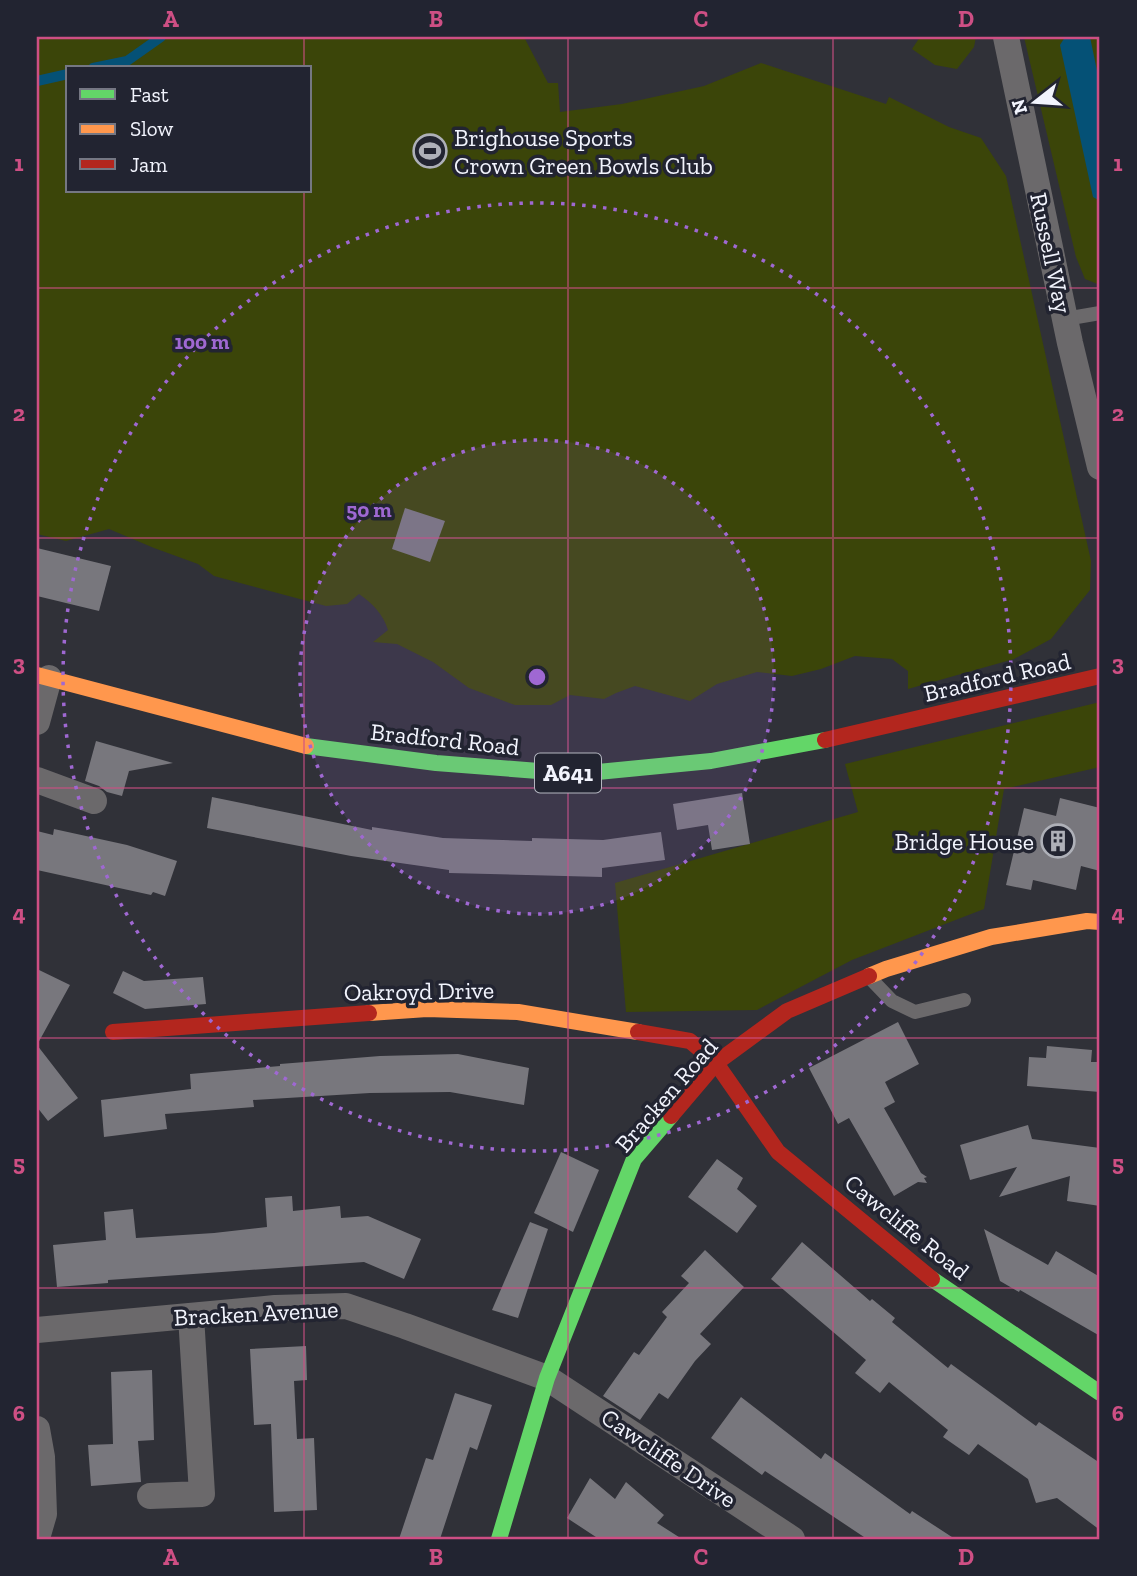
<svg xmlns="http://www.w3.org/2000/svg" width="1137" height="1576" viewBox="0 0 1137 1576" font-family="'Zilla Slab',serif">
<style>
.green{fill:#3b4509;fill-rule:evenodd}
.water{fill:#055176}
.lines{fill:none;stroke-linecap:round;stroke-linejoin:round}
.stream{stroke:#055176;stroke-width:10}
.building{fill:#78777d}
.lane{stroke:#6b696b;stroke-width:14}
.street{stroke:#6b696b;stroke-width:26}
.fast{stroke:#63d668;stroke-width:16}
.slow{stroke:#ff974d;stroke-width:16}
.jam{stroke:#b3261e;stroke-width:16}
.grid{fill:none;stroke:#ce4f84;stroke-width:2;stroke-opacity:0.55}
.ring{fill:none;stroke:#9f68d2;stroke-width:3.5;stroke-dasharray:3.5 7}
.labels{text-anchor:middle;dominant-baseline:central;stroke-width:7;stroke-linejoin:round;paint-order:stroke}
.shield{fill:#222431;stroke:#b4b6c0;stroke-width:2}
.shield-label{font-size:23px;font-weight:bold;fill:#f2f4fd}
.poi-label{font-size:24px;fill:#f2f4fd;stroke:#222431;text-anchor:start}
.street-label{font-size:24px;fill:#f2f4fd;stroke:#222431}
.centre{fill:#9f68d2;stroke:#222431;stroke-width:3.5}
.ring-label{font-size:21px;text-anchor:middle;font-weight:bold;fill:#9f68d2;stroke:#222431;stroke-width:7;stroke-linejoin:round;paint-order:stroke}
.neatline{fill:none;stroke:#ce4f84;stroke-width:2.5}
.grid-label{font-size:23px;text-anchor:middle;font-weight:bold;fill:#ce4f84}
</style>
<rect width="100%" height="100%" fill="#303138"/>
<!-- green -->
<g class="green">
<path d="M37,37H524L548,83H558L560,112L622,104L704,86L761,63L886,104L889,97L949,127L981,138L1006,176L1091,561L1090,590L1051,639L1014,659L908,689V671L892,659L855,656L821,669L792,676L757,672L717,684L690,701L635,686L616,693L604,699L570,695L551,705H515L469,688L433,662L397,644L373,642L388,630C383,614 373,604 359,594L347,604L326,606L214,576L198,564L154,548L109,529L66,541L37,534ZM68,68H310V191H68Z"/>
<path d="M920,37H976L974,47L957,69L935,65L912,49Z"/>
<path d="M1024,37H1100V285L1085,279L1076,257Z"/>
<path d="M1100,702V767L1004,789L984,909L852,960L757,1010L626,1012L615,883L858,812L845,764Z"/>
</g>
<!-- water -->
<path class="water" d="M1065,37H1090L1100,85V201L1093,197L1060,45Z"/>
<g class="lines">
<!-- stream -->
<g class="stream">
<path d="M93,68L127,61L161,37"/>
<path d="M37,81L68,74"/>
</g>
</g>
<!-- building -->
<g class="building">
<path d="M405,508L445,521L430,562L392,549Z"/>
<path d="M37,548L111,566L99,611L37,596Z"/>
<path d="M96,741L173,763L129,771L122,796L107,792L99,786L85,781Z"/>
<path d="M742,793L750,844L712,850L708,825L677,830L673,804Z"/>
<path d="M212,797L372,830V827L443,838L532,841V838L603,840L661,832L665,860L602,868V877L449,873V870L351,856L207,828Z"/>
<path d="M1060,798L1100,808V871L1081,866L1076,890L1033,880L1031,890L1006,885L1024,808L1056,816Z"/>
<path d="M54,829L127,845L177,861L165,896L153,892L151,895L37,870V831L53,835Z"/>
<path d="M37,969L70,985L37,1045L78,1098L48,1121L37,1107Z"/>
<path d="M123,971L144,981L203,977L206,1004L145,1009L113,993Z"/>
<path d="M898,1022L919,1064L885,1082L895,1102L884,1108L921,1173L927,1177L924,1178L927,1183L918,1182L894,1196L849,1118L838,1124L809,1068Z"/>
<path d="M1047,1046L1092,1050L1091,1062H1100V1092L1027,1086L1029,1057L1046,1058Z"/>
<path d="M458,1054L529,1068L524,1105L450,1092L370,1093L253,1100L254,1107L165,1114L167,1129L104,1137L101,1100L191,1089L190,1074L280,1066V1064L380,1056Z"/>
<path d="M1028,1125L1032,1139L1100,1148V1206L1067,1201L1070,1176L999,1197L1017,1167L970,1180L960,1145Z"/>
<path d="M561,1152L599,1170L573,1232L534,1213Z"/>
<path d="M717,1159L743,1178L737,1189L757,1206L737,1233L688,1197Z"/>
<path d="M292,1196L293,1211L340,1206L341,1218L368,1216L421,1239L404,1279L364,1262L108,1280V1283L57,1287L53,1245L106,1240L104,1212L133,1209L136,1238L214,1233L267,1227L265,1198Z"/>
<path d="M530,1222L548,1229L518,1318L492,1310Z"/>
<path d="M984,1229L1048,1265L1056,1251L1100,1277V1336L1020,1290L1019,1292L1000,1281Z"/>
<path d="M802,1242L870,1301L872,1299L895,1318L892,1322L948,1368L951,1364L1036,1426L1039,1422L1100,1463V1530L1057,1498L1036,1503L1028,1479L978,1444L969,1455L943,1437L948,1430L889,1382L880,1393L855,1373L866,1360L771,1279Z"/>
<path d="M705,1250L744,1287L700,1334L711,1344L695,1361L668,1399L659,1393L640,1420L603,1396L634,1352L639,1355L667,1317L662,1312L689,1283L681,1276Z"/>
<path d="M306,1346L307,1380L294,1381L297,1439L314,1438L317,1510L274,1512L271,1424L254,1425L250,1349Z"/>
<path d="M152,1370L154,1440L138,1441L141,1482L91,1486L88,1445L113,1444L111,1372Z"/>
<path d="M455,1393L492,1405L477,1450L470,1447L440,1539H399L426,1458L433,1460Z"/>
<path d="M741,1397L821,1459L825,1453L910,1514L912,1511L955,1539H867L765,1471L762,1475L711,1438Z"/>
<path d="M590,1478L615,1499L626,1482L664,1515L657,1523L682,1539H599L567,1518Z"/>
</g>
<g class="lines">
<!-- lane -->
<g class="lane">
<path d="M1065,319L1100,313"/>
<path d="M870,978L892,1001L915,1012L964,1000"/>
</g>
<!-- street -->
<g class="street">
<path d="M1006,37L1070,343L1100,467"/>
<path d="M37,722L49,678"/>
<path d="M37,780L94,801"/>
<path d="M37,1330L275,1308L346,1306L405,1326L547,1378L792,1539"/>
<path d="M37,1429L42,1457L44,1514L37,1538"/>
<path d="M150,1496L202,1494L191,1316"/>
</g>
<!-- fast -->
<g class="fast">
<path d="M306,746L436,763L577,774L711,761L825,740"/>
<path d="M932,1279L1100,1393"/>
<path d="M499,1539L547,1378L634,1159L671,1116"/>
</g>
<!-- slow -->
<g class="slow">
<path d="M37,675L306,746"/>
<path d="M869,976L886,969L991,937L1087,921L1100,922"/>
<path d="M369,1013L427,1009L518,1012L638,1032"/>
</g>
<!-- jam -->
<g class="jam">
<path d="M825,740L1100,676"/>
<path d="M113,1032L369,1013"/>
<path d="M638,1032L690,1041L716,1063L778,1152L932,1279"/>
<path d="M671,1116L716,1063L787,1011L869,976"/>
</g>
</g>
<!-- grid -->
<path class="grid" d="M304,37V68M568,37V1539M833,37V1539M304,191V1539M37,288H1100M37,538H1100M37,788H1100M37,1038H1100M37,1288H1100"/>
<!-- distance rings -->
<circle cx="537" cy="677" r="237" fill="#9f68d2" fill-opacity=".12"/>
<g class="ring">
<circle cx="537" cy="677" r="237"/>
<circle cx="537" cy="677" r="474"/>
</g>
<!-- icons -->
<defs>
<symbol id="stadium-ring" viewBox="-11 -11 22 22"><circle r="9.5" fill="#222431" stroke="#aeb0b8" stroke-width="1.5"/><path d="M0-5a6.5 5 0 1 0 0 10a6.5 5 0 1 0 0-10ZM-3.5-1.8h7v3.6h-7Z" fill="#aeb0b8"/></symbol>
<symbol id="building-ring" viewBox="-11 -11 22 22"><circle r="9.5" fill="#222431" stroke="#aeb0b8" stroke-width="1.5"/><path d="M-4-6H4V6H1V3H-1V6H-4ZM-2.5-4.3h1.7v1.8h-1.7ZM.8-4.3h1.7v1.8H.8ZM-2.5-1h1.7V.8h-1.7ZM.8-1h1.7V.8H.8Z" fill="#aeb0b8"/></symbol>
</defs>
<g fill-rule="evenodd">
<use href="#stadium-ring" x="411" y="132" width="38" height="38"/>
<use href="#building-ring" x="1039" y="822" width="38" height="38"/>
</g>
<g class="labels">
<!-- shield labels -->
<rect class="shield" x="535" y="753.5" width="66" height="39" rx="5"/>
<g class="shield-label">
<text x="568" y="773">A641</text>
</g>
<!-- poi labels -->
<g class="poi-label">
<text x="454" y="137">Brighouse Sports<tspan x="454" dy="28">Crown Green Bowls Club</tspan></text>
<text x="1034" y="841" text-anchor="end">Bridge House</text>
</g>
<!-- street labels -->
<g class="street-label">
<text transform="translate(1051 253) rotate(78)">Russell Way</text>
<text transform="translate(997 677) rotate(-13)">Bradford Road</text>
<text transform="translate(445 739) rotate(6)">Bradford Road</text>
<text transform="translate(419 991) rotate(-1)">Oakroyd Drive</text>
<text transform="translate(666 1095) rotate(-49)">Bracken Road</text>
<text transform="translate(907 1227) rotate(39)">Cawcliffe Road</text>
<text transform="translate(256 1313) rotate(-3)">Bracken Avenue</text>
<text transform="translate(669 1458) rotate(34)">Cawcliffe Drive</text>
</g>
</g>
<circle cx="537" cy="677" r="10" class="centre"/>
<g class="ring-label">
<text x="202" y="349">100 m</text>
<text x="369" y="517">50 m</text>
</g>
<!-- border -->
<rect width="1137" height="1576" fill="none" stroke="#222431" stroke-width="77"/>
<!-- legend -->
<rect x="66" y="66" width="245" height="126" fill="#222431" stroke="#757783" stroke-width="2"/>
<rect x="80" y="89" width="35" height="10" fill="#63d668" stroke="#757783" stroke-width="2"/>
<text x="130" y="102" font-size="21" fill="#f2f4fd">Fast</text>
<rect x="80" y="124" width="35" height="10" fill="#ff974d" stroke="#757783" stroke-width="2"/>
<text x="130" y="136" font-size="21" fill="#f2f4fd">Slow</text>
<rect x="80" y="159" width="35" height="10" fill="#b3261e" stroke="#757783" stroke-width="2"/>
<text x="130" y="172" font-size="21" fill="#f2f4fd">Jam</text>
<!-- north arrow -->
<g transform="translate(1035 102) rotate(253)" stroke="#222431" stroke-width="5" paint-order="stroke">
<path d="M0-5L12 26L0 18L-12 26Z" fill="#f2f4fd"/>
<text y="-10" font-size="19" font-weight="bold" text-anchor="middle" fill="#f2f4fd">N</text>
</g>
<rect x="38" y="38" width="1060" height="1500" class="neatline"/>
<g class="grid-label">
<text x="171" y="27">A</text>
<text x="436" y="27">B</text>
<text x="701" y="27">C</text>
<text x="966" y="27">D</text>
<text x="19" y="171">1</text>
<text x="1118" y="171">1</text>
<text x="19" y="421">2</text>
<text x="1118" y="421">2</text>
<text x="19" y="671">3</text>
<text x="1118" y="671">3</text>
<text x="19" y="921">4</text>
<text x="1118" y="921">4</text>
<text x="19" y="1171">5</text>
<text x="1118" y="1171">5</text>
<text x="19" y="1421">6</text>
<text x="1118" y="1421">6</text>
<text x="171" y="1565">A</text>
<text x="436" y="1565">B</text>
<text x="701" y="1565">C</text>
<text x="966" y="1565">D</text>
</g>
</svg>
